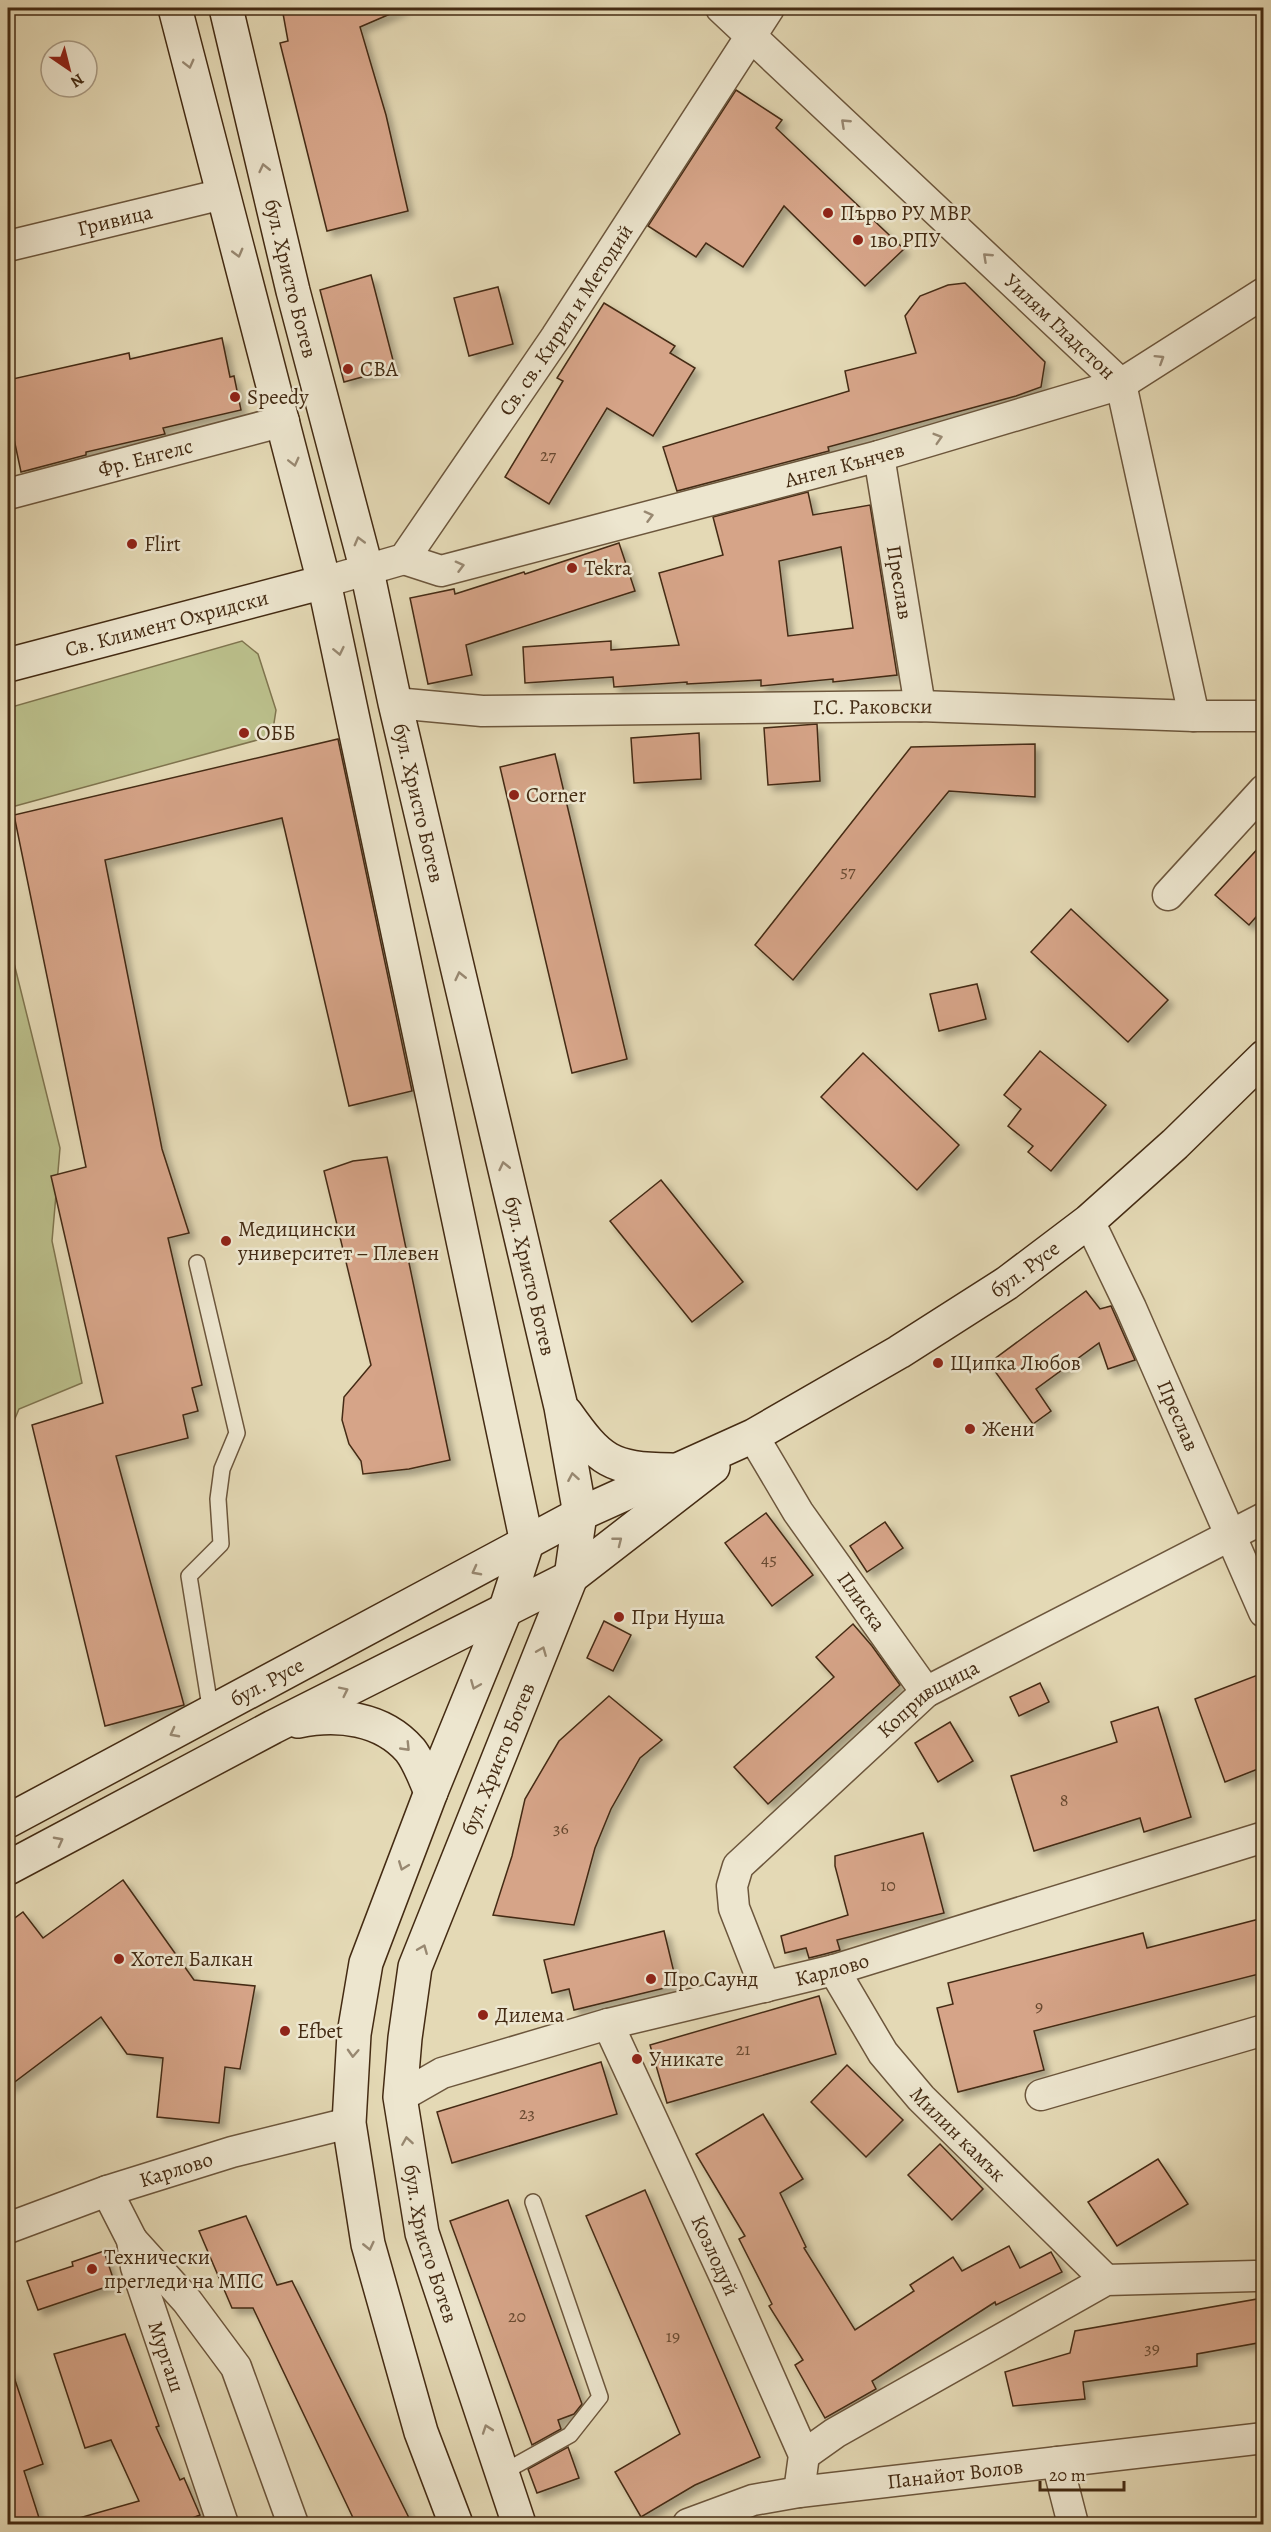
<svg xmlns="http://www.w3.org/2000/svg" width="1271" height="2532" viewBox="0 0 1271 2532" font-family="Alegreya,serif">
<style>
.green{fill:#babe8a;stroke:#7f744e;stroke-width:1.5}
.building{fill:#d6a488;stroke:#442b13;stroke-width:1.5;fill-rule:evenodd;filter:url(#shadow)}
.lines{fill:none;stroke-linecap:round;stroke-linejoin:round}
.lane-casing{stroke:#6c563c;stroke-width:18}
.street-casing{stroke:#6c563c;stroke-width:33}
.secondary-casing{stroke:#442b13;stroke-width:36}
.lane{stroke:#ede6cf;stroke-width:15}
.street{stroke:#ede6cf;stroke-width:30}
.secondary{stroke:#ede6cf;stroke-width:33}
.oneway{stroke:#988871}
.poi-dot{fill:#8f2418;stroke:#ede6cf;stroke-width:2}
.labels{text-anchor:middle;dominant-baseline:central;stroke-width:5;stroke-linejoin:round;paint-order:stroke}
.number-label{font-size:18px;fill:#684930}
.poi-label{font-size:21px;fill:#442b13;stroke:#ede6cf;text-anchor:start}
.street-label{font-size:21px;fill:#442b13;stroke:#ede6cf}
</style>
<defs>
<filter id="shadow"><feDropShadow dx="5.5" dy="5.5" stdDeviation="3" flood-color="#0004"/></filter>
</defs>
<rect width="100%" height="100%" fill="#e4d9b5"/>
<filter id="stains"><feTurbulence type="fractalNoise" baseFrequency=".00333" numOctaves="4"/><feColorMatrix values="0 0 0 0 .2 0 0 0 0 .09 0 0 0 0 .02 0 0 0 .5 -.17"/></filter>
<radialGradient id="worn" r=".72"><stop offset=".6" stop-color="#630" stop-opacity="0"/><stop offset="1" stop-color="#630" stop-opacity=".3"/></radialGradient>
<!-- green -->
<g class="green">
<path d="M242,641L258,654L276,710L272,736L8,808V708Z"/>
<path d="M8,939L60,1148L52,1241L82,1383L19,1409L8,1435Z"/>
</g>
<!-- building -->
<g class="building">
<path d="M282,8H404L360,27L386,115L408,211L327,231L280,43L288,41Z"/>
<path d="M736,90L782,120L776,128L904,249L865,286L784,206L743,267L706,243L696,257L648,226Z"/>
<path d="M371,275L395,368L344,382L320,290Z"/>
<path d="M965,283L1045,362L1041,387L1016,396L828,447L829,451L677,491L663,447L849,391L845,371L916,353L905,316L920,296L948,285Z"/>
<path d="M498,287L513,344L469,356L454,298Z"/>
<path d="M604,303L675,346L670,353L695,368L653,436L607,408L549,504L505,477L563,381L557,378Z"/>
<path d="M222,338L230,377L234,376L241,410L163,428L165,434L86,452V455L21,472L8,411V380L129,353L130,359Z"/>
<path d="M808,492L813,515L870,505L897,675L833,682V679L761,686V680L687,684V682L614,687L613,677L525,683L523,647L611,641V650L679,645L659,573L723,555L713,517ZM841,547L853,628L788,636L779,561Z"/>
<path d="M619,543L635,591L466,645L472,675L428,684L410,598L454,589L455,594L524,572L525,574Z"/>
<path d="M817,724L820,781L768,785L764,728Z"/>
<path d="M699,733L701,779L634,783L631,738Z"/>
<path d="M338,739L412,1091L349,1106L282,818L105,860L162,1149L189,1233L168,1238L202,1385L192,1388L198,1411L183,1415L188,1438L116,1456L184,1705L105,1726L32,1425L103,1403L51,1176L86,1167L14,815Z"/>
<path d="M1035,744V797L949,791L793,980L755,945L911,747Z"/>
<path d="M555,754L627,1059L572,1073L500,767Z"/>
<path d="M1263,843V909L1249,925L1215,895Z"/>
<path d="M1071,909L1168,1000L1128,1042L1031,952Z"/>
<path d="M977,984L986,1019L939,1031L930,994Z"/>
<path d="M1040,1051L1106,1105L1051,1171L1028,1152L1033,1146L1008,1126L1021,1109L1004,1095Z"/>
<path d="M863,1053L959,1145L917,1190L821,1097Z"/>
<path d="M387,1157L450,1460L409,1469L363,1474L361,1461L349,1444L342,1420L344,1397L371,1365L324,1171L353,1161Z"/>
<path d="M661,1180L743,1282L692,1322L610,1221Z"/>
<path d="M1086,1291L1100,1309L1111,1306L1135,1360L1108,1369L1099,1343L1036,1389L1051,1411L1033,1424L989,1363Z"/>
<path d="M766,1513L813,1575L772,1606L725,1543Z"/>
<path d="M885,1522L903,1548L867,1572L850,1546Z"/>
<path d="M604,1621L631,1635L613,1671L587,1658Z"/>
<path d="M853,1624L872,1646L900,1685L768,1804L734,1767L834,1677L816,1657Z"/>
<path d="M1263,1673V1767L1225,1782L1195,1699Z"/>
<path d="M1040,1683L1049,1702L1019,1716L1010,1697Z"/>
<path d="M609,1696L662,1740L640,1758L611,1809L595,1848L574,1925L493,1915L512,1856L525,1799L559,1741Z"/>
<path d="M1158,1707L1191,1817L1144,1832L1140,1818L1034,1851L1011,1776L1117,1742L1111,1722Z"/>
<path d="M950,1722L973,1761L938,1782L915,1743Z"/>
<path d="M923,1833L944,1913L837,1940L840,1950L825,1954L809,1958L806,1948L785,1953L781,1936L848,1915L835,1866V1856Z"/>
<path d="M123,1880L194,1980L255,1986L240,2069L225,2067L219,2123L157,2117L163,2058L127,2054L101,2017L8,2087V1923L23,1912L43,1938Z"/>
<path d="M1263,1918V1973L1034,2031L1044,2070L958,2092L937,2008L953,2004L948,1983L1143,1933L1147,1948Z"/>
<path d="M664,1931L677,1985L574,2010L569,1989L552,1993L544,1960Z"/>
<path d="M819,1996L836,2054L667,2103L650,2045Z"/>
<path d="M601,2062L617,2114L452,2163L437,2112Z"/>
<path d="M847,2065L903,2120L866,2157L811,2102Z"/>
<path d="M763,2114L803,2179L780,2193L806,2247L804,2248L855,2330L914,2291L910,2285L953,2257L962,2271L1009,2246L1020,2268L1051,2252L1062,2272L996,2305L995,2302L872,2381L876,2389L825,2418L795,2365L803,2360L769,2306L772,2304L739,2239L745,2236L696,2154Z"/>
<path d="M940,2144L983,2189L952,2220L908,2175Z"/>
<path d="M1158,2159L1188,2204L1117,2246L1088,2202Z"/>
<path d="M645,2190L760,2457L695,2485L641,2517L615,2472L680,2434L586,2216Z"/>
<path d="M508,2200L582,2404L574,2414L558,2420L561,2429L532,2445L450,2221Z"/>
<path d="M246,2216L277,2285L292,2281L412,2524H356L253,2308H232L199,2231Z"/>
<path d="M104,2251L115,2284L38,2310L27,2281L73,2266L72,2262Z"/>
<path d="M1263,2298V2342L1197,2354V2366L1083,2382L1085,2399L1013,2406L1005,2372L1070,2353L1075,2331Z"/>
<path d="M125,2334L159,2426L156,2427L180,2480L184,2478L200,2515L177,2524H80L79,2518L139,2501L111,2440L85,2448L54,2354Z"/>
<path d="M8,2371H12L43,2464L24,2471L41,2524H8Z"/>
<path d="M568,2447L579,2478L537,2493L528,2469Z"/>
</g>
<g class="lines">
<defs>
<g id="lane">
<path d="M197,1263L237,1433L222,1469L218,1499L221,1544L189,1576L211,1713"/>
<path d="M502,2473L570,2435L600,2397L533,2202"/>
</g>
<g id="street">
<path id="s1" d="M721,8L1121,384L1194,716"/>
<path id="s2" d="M8,246L223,194"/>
<path id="s3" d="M879,456L920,706"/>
<path id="s4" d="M8,494L284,421"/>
<path id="s5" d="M404,559L441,571L879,456L1121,384L1264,293"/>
<path id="s6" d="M324,582L404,559L556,337L769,8"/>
<path id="s7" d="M395,703L482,711L920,706L1194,716H1264"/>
<path d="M1168,895L1264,790"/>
<path id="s8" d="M1089,1221L1131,1308L1264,1612"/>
<path id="s9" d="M753,1436L798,1512L926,1692"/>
<path id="s10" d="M834,1970L883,2053L921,2098L1106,2280"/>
<path id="s11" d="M765,1987L734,1908L732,1886L738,1866L926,1692L1264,1518"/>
<path id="s12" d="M608,2024L726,2279L804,2455L799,2492"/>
<path d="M1041,2095L1264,2030"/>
<path id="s13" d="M400,2097L442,2073L608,2024L834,1970L1264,1837"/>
<path id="s14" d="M107,2191L132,2240L136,2267L223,2524"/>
<path id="s15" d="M8,2228L107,2191L232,2152L349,2123"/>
<path d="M132,2240L187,2301L236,2367L293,2524"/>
<path d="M804,2455L835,2433L1106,2280L1255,2276"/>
<path d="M1057,2462L1073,2524"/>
<path id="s16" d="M688,2524L753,2500L799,2492L1264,2438"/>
</g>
<g id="secondary">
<path d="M175,8L324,582L527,1543L505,1611L431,1792L366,1963L354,2034L349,2123L368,2244L421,2432L456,2524"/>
<path id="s17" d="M226,8L293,291L367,571L395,703L561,1407L580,1514L571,1577L415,1967L405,2038L400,2097L422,2233L519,2524"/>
<path id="s18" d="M8,665L324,582"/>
<path d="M566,1413C600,1461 610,1469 671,1470"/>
<path d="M298,1721C338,1713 382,1718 410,1750C419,1761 425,1779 431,1792"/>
<path id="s19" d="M8,1821L580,1514L753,1436L899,1352L1007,1283L1089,1221L1175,1144L1264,1057"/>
<path d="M8,1868L273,1727L571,1577L713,1467"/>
</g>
</defs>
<!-- lane casing -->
<use href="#lane" class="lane-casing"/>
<!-- street casing -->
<use href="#street" class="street-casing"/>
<!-- secondary casing -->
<use href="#secondary" class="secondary-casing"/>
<!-- lane -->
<use href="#lane" class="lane"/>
<!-- street -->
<use href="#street" class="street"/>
<!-- secondary -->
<use href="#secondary" class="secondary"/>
</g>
<!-- one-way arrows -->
<defs><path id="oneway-chevron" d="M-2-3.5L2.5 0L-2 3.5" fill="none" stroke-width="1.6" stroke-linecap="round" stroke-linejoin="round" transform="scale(1.5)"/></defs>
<g class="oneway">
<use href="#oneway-chevron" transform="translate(189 64) rotate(76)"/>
<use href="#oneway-chevron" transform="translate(845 123) rotate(-137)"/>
<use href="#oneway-chevron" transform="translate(264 168) rotate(-103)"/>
<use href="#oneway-chevron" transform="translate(238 253) rotate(75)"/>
<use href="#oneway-chevron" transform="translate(987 257) rotate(-137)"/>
<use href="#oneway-chevron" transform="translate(1160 359) rotate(-32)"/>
<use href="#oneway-chevron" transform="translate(938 438) rotate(-17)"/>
<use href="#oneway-chevron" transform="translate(294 462) rotate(76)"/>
<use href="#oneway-chevron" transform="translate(649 516) rotate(-15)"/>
<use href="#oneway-chevron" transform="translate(359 541) rotate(-105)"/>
<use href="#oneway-chevron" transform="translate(460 566) rotate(-15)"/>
<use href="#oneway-chevron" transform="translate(339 651) rotate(78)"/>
<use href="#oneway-chevron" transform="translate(460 976) rotate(-103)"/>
<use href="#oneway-chevron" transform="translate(504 1166) rotate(-103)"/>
<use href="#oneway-chevron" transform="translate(573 1477) rotate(-100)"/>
<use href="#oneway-chevron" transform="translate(618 1541) rotate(-38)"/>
<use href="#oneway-chevron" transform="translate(476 1571) rotate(152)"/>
<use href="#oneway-chevron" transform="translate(542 1651) rotate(-68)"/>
<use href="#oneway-chevron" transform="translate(475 1685) rotate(112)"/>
<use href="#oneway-chevron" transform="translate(344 1691) rotate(-26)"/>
<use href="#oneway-chevron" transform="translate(174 1733) rotate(152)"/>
<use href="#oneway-chevron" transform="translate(406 1747) rotate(46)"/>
<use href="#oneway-chevron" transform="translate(59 1841) rotate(-28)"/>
<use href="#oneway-chevron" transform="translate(403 1866) rotate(111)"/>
<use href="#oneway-chevron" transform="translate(423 1949) rotate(-68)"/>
<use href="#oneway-chevron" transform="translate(353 2053) rotate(93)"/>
<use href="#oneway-chevron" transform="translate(407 2141) rotate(-99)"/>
<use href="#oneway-chevron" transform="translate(369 2246) rotate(77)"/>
<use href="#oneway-chevron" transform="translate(487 2429) rotate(-109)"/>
</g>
<!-- markers -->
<g class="poi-dot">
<circle cx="828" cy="213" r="6"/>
<circle cx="858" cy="240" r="6"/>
<circle cx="348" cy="369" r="6"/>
<circle cx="235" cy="397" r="6"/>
<circle cx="132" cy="544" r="6"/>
<circle cx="572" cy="568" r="6"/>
<circle cx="244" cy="733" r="6"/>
<circle cx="514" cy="795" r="6"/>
<circle cx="226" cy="1241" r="6"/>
<circle cx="938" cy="1363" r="6"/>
<circle cx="970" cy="1429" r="6"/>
<circle cx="619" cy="1617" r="6"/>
<circle cx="119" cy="1959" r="6"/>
<circle cx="651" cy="1979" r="6"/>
<circle cx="483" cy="2015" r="6"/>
<circle cx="285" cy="2031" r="6"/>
<circle cx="637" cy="2059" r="6"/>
<circle cx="92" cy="2269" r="6"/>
</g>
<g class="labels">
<!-- number labels -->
<g class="number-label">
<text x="548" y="455">27</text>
<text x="848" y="871">57</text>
<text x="769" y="1559">45</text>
<text x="1064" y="1800">8</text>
<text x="561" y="1828">36</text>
<text x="888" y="1885">10</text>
<text x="1039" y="2006">9</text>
<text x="743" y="2049">21</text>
<text x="527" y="2113">23</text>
<text x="517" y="2316">20</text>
<text x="673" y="2336">19</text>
<text x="1152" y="2348">39</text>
</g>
<!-- poi labels -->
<g class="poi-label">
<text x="840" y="213">Първо РУ МВР</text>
<text x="870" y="240">1во РПУ</text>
<text x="360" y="369">CBA</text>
<text x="247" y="397">Speedy</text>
<text x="144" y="544">Flirt</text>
<text x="584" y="568">Tekra</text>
<text x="256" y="733">ОББ</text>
<text x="526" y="795">Corner</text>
<text x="238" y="1229">Медицински<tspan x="238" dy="24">университет – Плевен</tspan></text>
<text x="950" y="1363">Щипка Любов</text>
<text x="982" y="1429">Жени</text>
<text x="631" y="1617">При Нуша</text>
<text x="131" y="1959">Хотел Балкан</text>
<text x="663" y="1979">Про Саунд</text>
<text x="495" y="2015">Дилема</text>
<text x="297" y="2031">Efbet</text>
<text x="649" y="2059">Уникате</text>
<text x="104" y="2257">Технически<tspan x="104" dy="24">прегледи на МПС</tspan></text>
</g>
<!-- street labels -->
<g class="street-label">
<text stroke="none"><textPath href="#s2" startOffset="110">Гривица</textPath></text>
<text stroke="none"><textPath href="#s17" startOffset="278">бул. Христо Ботев</textPath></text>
<text stroke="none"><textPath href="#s6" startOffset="372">Св. св. Кирил и Методий</textPath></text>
<text stroke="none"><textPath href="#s1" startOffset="465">Уилям Гладстон</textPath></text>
<text stroke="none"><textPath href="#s4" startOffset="142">Фр. Енгелс</textPath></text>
<text stroke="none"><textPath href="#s5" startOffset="456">Ангел Кънчев</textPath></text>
<text stroke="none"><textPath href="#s3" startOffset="128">Преслав</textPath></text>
<text stroke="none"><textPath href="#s18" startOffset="164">Св. Климент Охридски</textPath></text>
<text stroke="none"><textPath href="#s7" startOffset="478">Г.С. Раковски</textPath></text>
<text stroke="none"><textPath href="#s17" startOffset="818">бул. Христо Ботев</textPath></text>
<text stroke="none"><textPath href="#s19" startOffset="1158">бул. Русе</textPath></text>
<text stroke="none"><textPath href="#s17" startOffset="1304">бул. Христо Ботев</textPath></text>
<text stroke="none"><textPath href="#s8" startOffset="214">Преслав</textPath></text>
<text stroke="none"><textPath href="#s9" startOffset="198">Плиска</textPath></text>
<text stroke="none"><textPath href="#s19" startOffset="294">бул. Русе</textPath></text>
<text stroke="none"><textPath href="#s11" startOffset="382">Копривщица</textPath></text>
<text transform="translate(498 1759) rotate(-68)">бул. Христо Ботев</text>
<text stroke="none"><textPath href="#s13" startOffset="452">Карлово</textPath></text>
<text stroke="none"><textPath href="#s10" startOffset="207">Милин камък</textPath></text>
<text stroke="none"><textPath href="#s15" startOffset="178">Карлово</textPath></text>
<text stroke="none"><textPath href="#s17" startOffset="2312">бул. Христо Ботев</textPath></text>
<text stroke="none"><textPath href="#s12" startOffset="255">Козлодуй</textPath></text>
<text stroke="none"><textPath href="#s14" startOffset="177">Мургаш</textPath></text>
<text stroke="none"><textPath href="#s16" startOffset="273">Панайот Волов</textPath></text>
</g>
</g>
<!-- margin -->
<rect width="1271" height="2532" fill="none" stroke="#e4d9b5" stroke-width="30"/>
<rect x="9" y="9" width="1253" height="2514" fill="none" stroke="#442b13" stroke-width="3"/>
<rect x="15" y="15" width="1241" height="2502" fill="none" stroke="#442b13" stroke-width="1.5"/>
<!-- north arrow -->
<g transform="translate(69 69) rotate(145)"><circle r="28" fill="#ede6cf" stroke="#a99b84" stroke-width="1.5"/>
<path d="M0-4.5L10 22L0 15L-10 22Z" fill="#8f2418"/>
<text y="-9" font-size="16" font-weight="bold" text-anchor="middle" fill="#442b13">N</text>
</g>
<!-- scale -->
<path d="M1040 2481v9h84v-9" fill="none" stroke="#442b13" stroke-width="3"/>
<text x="1049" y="2481" font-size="18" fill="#442b13" stroke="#ede6cf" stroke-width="4.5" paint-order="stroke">20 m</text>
<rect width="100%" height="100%" filter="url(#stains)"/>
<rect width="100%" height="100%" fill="url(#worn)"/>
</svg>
